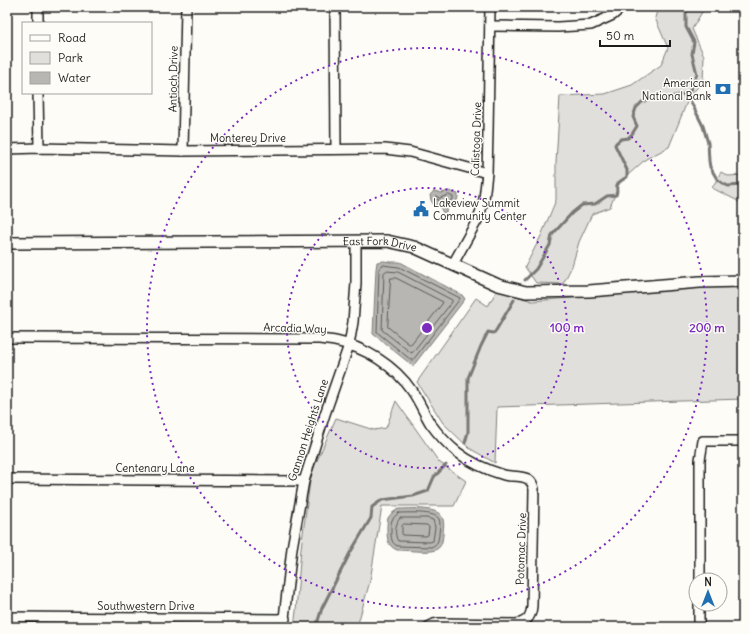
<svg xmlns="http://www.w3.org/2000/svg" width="750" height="634" viewBox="0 0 750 634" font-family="Delius,sans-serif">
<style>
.green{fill:#e0dfdb;stroke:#7e7e7c}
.water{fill:#b7b6b2;stroke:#797876}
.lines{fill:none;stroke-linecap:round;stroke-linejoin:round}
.shore{stroke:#5a5a58;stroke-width:1}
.stream{stroke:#797876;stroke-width:3}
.minor-casing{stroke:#1c1c1c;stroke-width:12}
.tertiary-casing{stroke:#1c1c1c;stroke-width:14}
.minor{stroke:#fdfcf7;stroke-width:9}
.tertiary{stroke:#fdfcf7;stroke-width:11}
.ring{fill:none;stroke:#7b2cbf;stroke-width:2;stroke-dasharray:2 4}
.labels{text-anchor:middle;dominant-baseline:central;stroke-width:3;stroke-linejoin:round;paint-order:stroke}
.street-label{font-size:11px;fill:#1c1c1c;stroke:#fdfcf7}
.poi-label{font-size:11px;fill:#1c1c1c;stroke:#fdfcf7;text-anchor:end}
.centre{fill:#7b2cbf;stroke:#fdfcf7;stroke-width:2}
.ring-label{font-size:12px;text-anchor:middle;font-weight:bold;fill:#7b2cbf;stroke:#fdfcf7;stroke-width:3;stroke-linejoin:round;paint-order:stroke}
</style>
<rect width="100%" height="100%" fill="#fdfcf7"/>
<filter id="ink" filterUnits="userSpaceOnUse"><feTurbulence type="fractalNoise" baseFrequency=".025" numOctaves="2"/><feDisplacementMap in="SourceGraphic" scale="8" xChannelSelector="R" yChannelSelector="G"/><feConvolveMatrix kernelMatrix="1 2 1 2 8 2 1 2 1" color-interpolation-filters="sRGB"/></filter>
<g filter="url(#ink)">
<!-- green -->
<g class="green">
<path d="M658,7H705L692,29L704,56L703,81L689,97L669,147L646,159L620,182L610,207L592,214L579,242L572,266L563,284L536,283L525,267L541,236L556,200V163L560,96L605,94L632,85L661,65L668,48L655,18Z"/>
<path d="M721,172L728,176L743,175V205L736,200L712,188Z"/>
<path d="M727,286L743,287V399L497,407L495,463L469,448L443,423L417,382L476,298L488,306L497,290L532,301Z"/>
<path d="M396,401L439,462L466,481L454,506H382L370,581L357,627H294L296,611L301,548L311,474L336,418L374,430L386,428Z"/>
</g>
<!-- water -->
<g class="water">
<path d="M434,191L438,192L441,193L449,191L458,194C459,207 447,202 446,212L443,213L439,205L433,204L431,200L430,195Z"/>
<path d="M384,261L390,262H400L462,295L465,299L413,366L373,334L376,269L377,262Z"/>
<path d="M398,509C408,509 437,506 442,517C445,522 443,530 443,535C442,542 442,547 435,550C428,553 406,550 397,550C387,546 387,538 387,528C387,525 387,522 388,518C390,514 394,512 398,509Z"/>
</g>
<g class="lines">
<!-- shore -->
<g class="shore">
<path d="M449,195L453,197V199L445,204L439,201L438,199L436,200L434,198L436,196L438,197L439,198Z"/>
<path d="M384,265L390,266L399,267L460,298L459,300L413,360H411L377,332L379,269L381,266Z"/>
<path d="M386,271L398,272L452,300V302L412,353L410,352L382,330L384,273Z"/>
<path d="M391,278H396L443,302L442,304L411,344H409L388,327Z"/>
<path d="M399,513C407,513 435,511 439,519C441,524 439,530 439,535C438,541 438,544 431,547L398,546C391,544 391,537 391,530C391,527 391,523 392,520C394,517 396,515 399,513Z"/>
<path d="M400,518H427L433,520L435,527L433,541L430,542L398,541C394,535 395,524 400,518Z"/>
<path d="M404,524L427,525L429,527L428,535L426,536L403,535L402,534V526Z"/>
</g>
<!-- stream -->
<g class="stream">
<path d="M689,93L691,102L703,126L708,143L709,161L710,167L717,179L722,183L728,186L743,185"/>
<path d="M525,280L536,269L550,245L552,235L572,213L582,205L595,204L607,196L616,195C618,191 616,189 617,185C618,182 624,179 627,177V170L615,145L616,143L621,139L628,138L632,134L637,126L633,117L636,108L642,102L649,99L671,97L689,93L697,74L692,54L694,42L686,27V11L688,7"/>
<path d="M465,443L468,432V378L481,346L488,332L493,333L495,332L514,300"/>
<path d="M316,627L322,608L350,553L371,518L372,507L382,500L413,496L428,491L434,477L446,465"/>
</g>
<defs>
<g id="minor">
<path d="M38,7V23"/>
<path d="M335,7L336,149"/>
<path d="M490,26L558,27L591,25L613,15L622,7"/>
<path d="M38,93L39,148"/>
<path d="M7,149L39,148L183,151L385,149L410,152L487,173"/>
<path d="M183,151L186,7"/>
<path d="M453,264L479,217L484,199L487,173L488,132L490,7"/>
<path d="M7,338L320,339C325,340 330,340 335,341C365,347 395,366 412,391C419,401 424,413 430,423C438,434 447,444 457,452C471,463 487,470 504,475C511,477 521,475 528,479C531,481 533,484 534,489L532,606C531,617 527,622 516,624L439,623L434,624L428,627"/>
<path d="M7,479L304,481"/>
<path d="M700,580V460L703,441H743"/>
<path d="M7,617L285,619"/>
<path d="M283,627L292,548L304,481L325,414L349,345L353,322L356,283V241"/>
<path d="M699,627V604"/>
</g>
<g id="tertiary">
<path id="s1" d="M7,243L387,241L414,247L498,285L526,292L589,291L700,282L743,281"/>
</g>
</defs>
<!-- minor casing -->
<use href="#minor" class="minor-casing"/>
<!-- tertiary casing -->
<use href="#tertiary" class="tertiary-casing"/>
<!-- minor -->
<use href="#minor" class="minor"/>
<!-- tertiary -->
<use href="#tertiary" class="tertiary"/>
</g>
</g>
<!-- distance rings -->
<g class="ring">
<circle cx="427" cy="328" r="140"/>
<circle cx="427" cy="328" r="280"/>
</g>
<!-- icons -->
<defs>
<symbol id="bank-bare" viewBox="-9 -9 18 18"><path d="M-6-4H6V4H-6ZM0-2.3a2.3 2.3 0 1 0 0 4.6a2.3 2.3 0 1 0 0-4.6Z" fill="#1f6fb2" stroke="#fdfcf7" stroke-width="2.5" paint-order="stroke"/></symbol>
<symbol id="civic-bare" viewBox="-9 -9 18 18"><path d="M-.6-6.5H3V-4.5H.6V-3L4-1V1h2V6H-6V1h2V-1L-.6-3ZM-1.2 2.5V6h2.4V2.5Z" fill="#1f6fb2" stroke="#fdfcf7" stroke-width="2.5" paint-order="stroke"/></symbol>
</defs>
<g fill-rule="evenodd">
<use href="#bank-bare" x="712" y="78" width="22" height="22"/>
<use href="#civic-bare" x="410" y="198" width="22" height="22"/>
</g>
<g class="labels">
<!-- street labels -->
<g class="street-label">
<text transform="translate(173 79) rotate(-89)">Antioch Drive</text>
<text x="248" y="138">Monterey Drive</text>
<text transform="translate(476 139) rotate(-88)">Calistoga Drive</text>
<text stroke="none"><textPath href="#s1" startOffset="373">East Fork Drive</textPath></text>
<text transform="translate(295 328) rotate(2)">Arcadia Way</text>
<text transform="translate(308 430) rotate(-72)">Gannon Heights Lane</text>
<text x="155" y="468">Centenary Lane</text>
<text transform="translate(521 549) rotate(-88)">Potomac Drive</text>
<text x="146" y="606">Southwestern Drive</text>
</g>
<!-- poi labels -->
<g class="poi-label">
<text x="711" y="83">American<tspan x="711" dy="13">National Bank</tspan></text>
<text x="433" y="203" text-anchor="start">Lakeview Summit<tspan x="433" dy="13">Community Center</tspan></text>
</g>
</g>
<circle cx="427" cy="328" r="6" class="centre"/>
<g class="ring-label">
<text x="567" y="332">100 m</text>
<text x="707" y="332">200 m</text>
</g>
<!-- margin -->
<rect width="750" height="634" fill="none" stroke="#fdfcf7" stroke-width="24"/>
<rect x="12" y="12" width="726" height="610" fill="none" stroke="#1c1c1c" stroke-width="1.5" filter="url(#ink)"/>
<!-- legend -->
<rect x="22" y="22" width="130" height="72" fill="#fdfcf7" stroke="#a3a29f"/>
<rect x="30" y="35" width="20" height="6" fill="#fdfcf7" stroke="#a3a29f"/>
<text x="58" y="42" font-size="12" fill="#1c1c1c">Road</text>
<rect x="30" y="52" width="20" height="12" fill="#e0dfdb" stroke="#a3a29f"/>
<text x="58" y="62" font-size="12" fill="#1c1c1c">Park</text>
<rect x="30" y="72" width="20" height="12" fill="#b7b6b2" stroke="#a3a29f"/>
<text x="58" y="82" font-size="12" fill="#1c1c1c">Water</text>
<!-- north arrow -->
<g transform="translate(708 592)"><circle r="19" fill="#fdfcf7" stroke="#a3a29f"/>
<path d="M0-3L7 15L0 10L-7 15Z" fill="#1f6fb2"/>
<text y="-6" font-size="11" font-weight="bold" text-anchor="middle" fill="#1c1c1c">N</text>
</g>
<!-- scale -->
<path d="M600 40v6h70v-6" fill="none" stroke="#1c1c1c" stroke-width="2"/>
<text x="606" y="40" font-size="12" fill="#1c1c1c" stroke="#fdfcf7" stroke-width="3" paint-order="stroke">50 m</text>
</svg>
